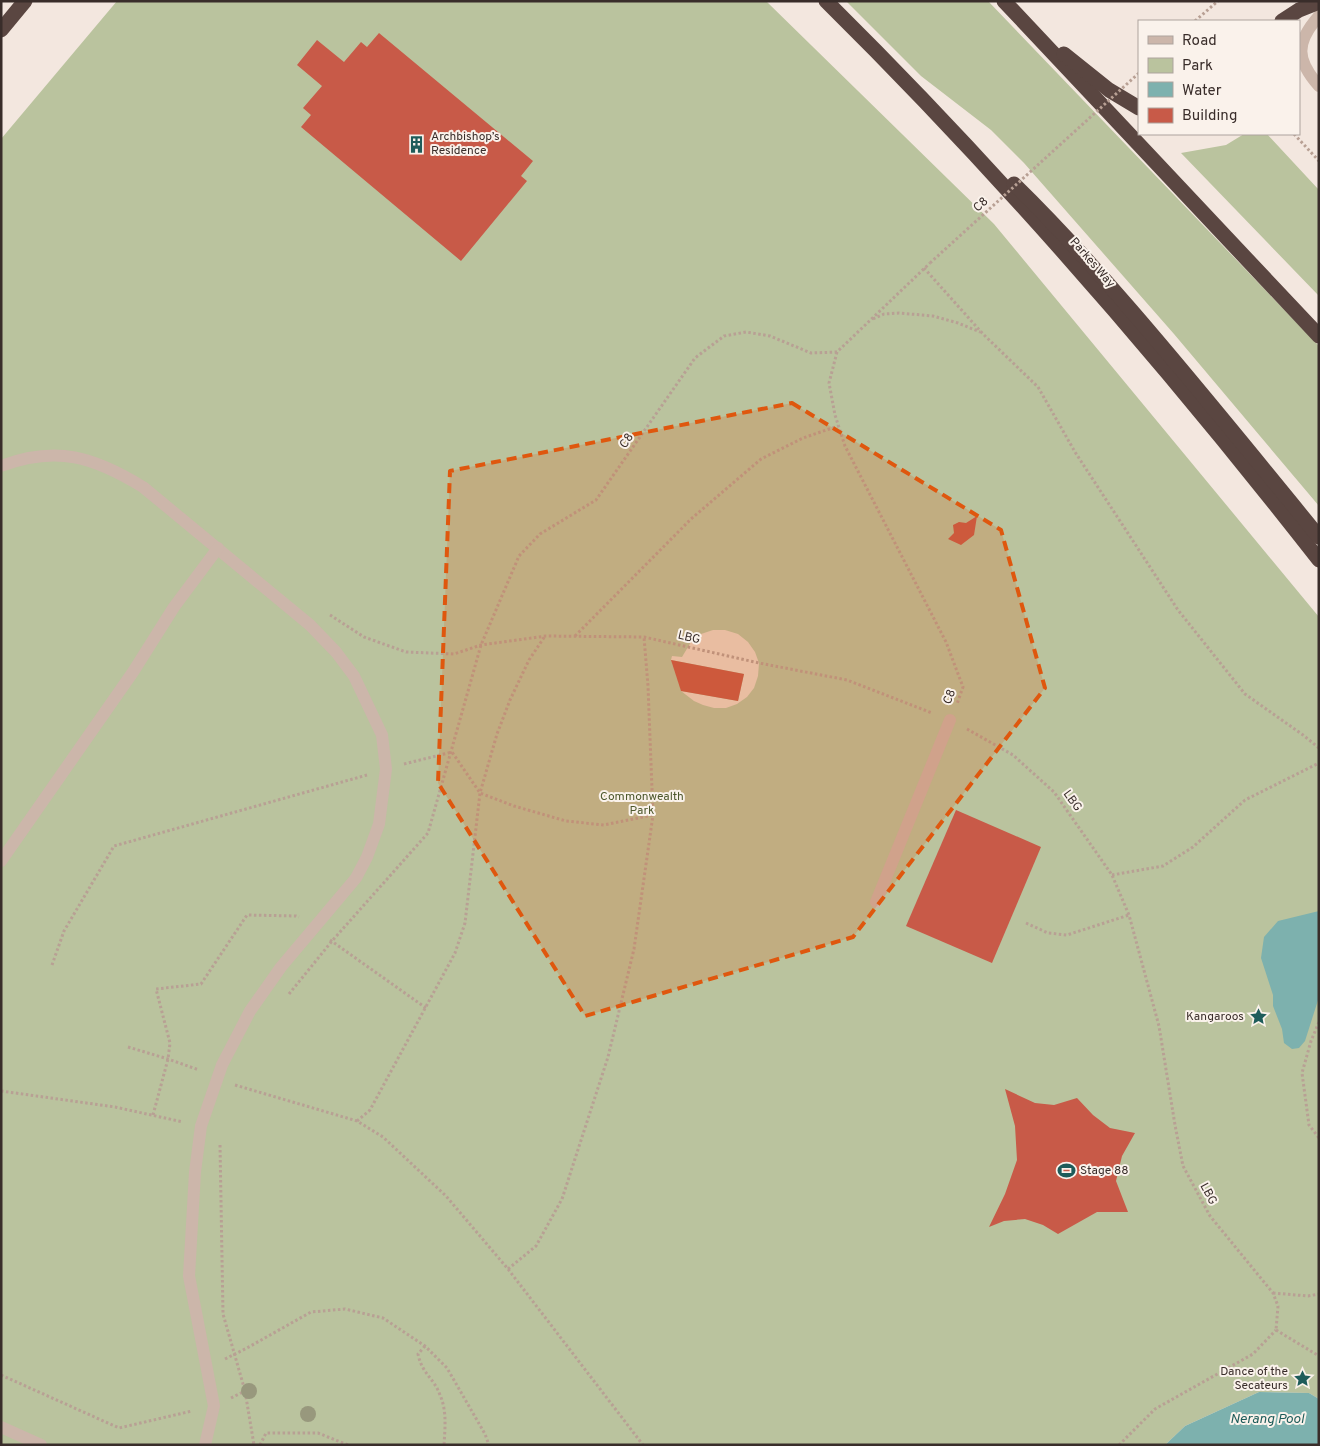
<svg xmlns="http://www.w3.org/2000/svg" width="1320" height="1446" viewBox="0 0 1320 1446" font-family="Overpass,sans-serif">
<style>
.green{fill:#bac39e}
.plaza{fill:#ebd7c6}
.water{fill:#7db1ae}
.building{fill:#c85a48}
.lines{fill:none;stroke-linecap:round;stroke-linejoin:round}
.path{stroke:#b8a094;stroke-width:3;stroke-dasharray:2.5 2.5;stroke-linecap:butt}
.minor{stroke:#ccb6aa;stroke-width:12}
.highway{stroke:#5a4641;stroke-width:15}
.path-bridge{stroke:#b8a094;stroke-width:3;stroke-dasharray:2.5 2.5;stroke-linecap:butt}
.tree{fill:#98987d}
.marked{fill:#df570e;fill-opacity:0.2;stroke:#df570e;stroke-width:4;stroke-dasharray:10 6;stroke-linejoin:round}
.labels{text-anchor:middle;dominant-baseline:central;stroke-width:4;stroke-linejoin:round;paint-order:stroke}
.poi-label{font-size:12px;fill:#392d2a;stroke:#faf2eb;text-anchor:start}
.street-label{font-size:12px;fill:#392d2a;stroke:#faf2eb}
.park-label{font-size:12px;fill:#4d582d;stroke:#faf2eb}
.water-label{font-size:14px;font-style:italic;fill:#1e5c5a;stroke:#faf2eb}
</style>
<rect width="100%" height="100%" fill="#f3e7df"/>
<!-- green -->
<g class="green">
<path d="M117,1H766L994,224L1319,617V1399L1309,1393L1259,1392L1185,1426L1165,1445H1V139Z"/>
<path d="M846,1H988L1319,346V506L1174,334L1024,163L991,130L921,76Z"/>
<path d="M1244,134H1267L1319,190V296L1181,153L1226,145Z"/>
</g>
<!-- plaza -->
<path class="plaza" d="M713,630H725L738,634L748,642L755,652L759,663L758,676L754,688L747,697L737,704L726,708H714L703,705L694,701L681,691L738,701L744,674L671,660L672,656L682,657L691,642L701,634Z"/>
<!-- water -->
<g class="water">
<path d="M1319,911V997L1305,1041L1299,1048L1292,1049L1284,1043L1282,1029L1273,1006V995L1261,958L1264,937L1278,921Z"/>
<path d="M1259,1392L1309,1393L1319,1399V1445H1165L1185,1426Z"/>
</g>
<!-- building -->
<g class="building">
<path d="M379,33L533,161L521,176L527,181L461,261L301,127L311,115L303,108L322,86L297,65L317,40L344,62L361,42L367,47Z"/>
<path d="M977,516L974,535L961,545L948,539L954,533L953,525L959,522L966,523Z"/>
<path d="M671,660L744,674L738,701L681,691Z"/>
<path d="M956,810L1041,847L992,963L906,926Z"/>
<path d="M1005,1089L1035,1103L1054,1105L1077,1098L1093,1115L1110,1128L1135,1133L1122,1156L1116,1181L1128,1212H1097L1058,1234L1043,1225L1025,1219L1004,1221L989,1227L1005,1194L1017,1160L1015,1126Z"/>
</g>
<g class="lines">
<!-- path -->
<g class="path">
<path d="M1195,21L1218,1"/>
<path d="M1294,134L1319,161"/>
<path d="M924,268L983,334L1038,387L1075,452L1178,610L1245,694L1303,735L1319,748"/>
<path d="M873,319L884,314L899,313L933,316L958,323L980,332"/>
<path d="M837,352L829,383L835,415L845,446L946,642L963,687L957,704"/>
<path d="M330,615L364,637L406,652L454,654L481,645L546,636L644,637L759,663L847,680L932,713"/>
<path d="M575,636L691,519L761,459L803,438L838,426"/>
<path d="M967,729L1013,755L1054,792L1112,875L1129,915L1159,1026L1175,1125L1183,1166L1210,1216L1273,1293L1278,1306L1276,1330"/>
<path d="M404,764L452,752L480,793L514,806L566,821L604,825L653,815"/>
<path d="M1112,875L1163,866L1193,847L1245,800L1319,763"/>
<path d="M1026,923L1048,933L1067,935L1129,915"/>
<path d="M330,940L426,1008"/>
<path d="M52,965L64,931L114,846L367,775"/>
<path d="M289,994L332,941L428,833L481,645L519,556L540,534L596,500L695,358L724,336L746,332L770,336L811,353L837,352L930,263"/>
<path d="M1319,1022L1311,1041L1302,1073L1309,1125L1319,1138"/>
<path d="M128,1047L168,1059L199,1070"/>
<path d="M235,1085L357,1121L383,1137L446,1196L508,1269L643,1445"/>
<path d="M1,1091L115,1107L183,1122"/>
<path d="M153,1115L168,1059L170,1043L156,989L201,984L247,915L296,916L299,917"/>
<path d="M357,1121L370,1110L455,953L465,923L480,793L497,734L510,700L529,660L545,636"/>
<path d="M220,1145L223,1314L245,1391L254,1445"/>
<path d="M508,1269L536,1246L562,1199L608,1057L634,949L653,815L648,686L644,637"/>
<path d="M1273,1293L1308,1296L1319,1294"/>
<path d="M1276,1330L1319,1356"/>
<path d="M425,1346L418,1354C422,1374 434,1378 440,1395C447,1411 445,1428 444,1445"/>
<path d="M225,1359L247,1348L311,1312L345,1309L383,1318L425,1346L447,1368L485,1434L489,1445"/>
<path d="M1,1375L119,1428L192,1411"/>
<path d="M231,1398L245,1391"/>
<path d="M260,1445L266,1433H318L348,1445"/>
<path d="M1119,1445L1155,1409L1253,1354L1276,1330"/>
</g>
<!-- minor -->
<g class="minor">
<path d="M1319,16C1295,43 1296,60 1319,86"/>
<path d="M1,466C57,445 94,457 143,487L310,625L336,652L354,676L382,735L386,769L379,824L367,857L356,878L281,967L250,1011L222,1065L201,1126L195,1172L189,1276L214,1406L205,1445"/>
<path d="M1,861L133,672L174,607L218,548"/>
<path d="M876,902L950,720"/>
<path d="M1,1427L41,1445"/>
</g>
<!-- highway -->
<g class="highway">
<path d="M826,1C1002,175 1166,364 1319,560"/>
<path d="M1004,1L1319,336"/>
<path d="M1282,21L1299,10L1319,2"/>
<path d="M1,30L25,1"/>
<path d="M1064,54L1109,90L1139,108"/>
<path d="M1014,184C1055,224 1093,266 1130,309C1195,384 1257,461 1319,537"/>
</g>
<!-- path-bridge -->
<path class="path-bridge" d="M930,263L1139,73"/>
</g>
<!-- trees -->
<g class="tree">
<circle cx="249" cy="1391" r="8"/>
<circle cx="308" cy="1414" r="8"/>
</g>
<!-- marked area -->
<path class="marked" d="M792,403L1001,530L1045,688L853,937L585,1016L438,783L450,471Z"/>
<!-- icons -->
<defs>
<symbol id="building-bare" viewBox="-9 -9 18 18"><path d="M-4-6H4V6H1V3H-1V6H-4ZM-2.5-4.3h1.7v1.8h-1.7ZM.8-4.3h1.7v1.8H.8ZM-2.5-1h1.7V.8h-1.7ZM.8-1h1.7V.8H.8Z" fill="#1e5c5a" stroke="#faf2eb" stroke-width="2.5" paint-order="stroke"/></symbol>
<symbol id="sight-bare" viewBox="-9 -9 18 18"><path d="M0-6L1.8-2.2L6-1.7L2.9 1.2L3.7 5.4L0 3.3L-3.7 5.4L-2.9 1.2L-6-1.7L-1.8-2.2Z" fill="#1e5c5a" stroke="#faf2eb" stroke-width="2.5" paint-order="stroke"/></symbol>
<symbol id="stadium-bare" viewBox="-9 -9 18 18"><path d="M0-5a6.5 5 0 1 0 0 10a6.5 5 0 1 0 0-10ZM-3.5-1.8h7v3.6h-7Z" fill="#1e5c5a" stroke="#faf2eb" stroke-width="2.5" paint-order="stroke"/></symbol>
</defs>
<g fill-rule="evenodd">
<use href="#building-bare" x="404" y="132" width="25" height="25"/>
<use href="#sight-bare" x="1246" y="1004" width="25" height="25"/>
<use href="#stadium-bare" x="1054" y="1158" width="25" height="25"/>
<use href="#sight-bare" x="1290" y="1366" width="25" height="25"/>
</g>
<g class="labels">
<!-- poi labels -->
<g class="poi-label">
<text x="431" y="137">Archbishop’s<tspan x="431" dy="14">Residence</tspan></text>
<text x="1244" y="1017" text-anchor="end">Kangaroos</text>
<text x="1080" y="1171">Stage 88</text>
<text x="1288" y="1372" text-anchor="end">Dance of the<tspan x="1288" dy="14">Secateurs</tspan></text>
</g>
<!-- street labels -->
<g class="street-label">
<text transform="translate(981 205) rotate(-42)">C8</text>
<text transform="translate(1092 263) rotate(49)">Parkes Way</text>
<text transform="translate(627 441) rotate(-55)">C8</text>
<text transform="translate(689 638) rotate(13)">LBG</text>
<text transform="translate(950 697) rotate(-68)">C8</text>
<text transform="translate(1072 801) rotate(54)">LBG</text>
<text transform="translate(1208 1194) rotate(62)">LBG</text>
</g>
<!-- park labels -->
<g class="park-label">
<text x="642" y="797">Commonwealth<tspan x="642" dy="14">Park</tspan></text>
</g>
<!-- water labels -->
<g class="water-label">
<text x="1267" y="1419">Nerang Pool</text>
</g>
</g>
<!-- border -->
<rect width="1320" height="1446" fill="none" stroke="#392d2a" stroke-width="5"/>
<!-- legend -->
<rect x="1138" y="20" width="162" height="115" fill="#faf2eb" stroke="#ada39e"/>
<rect x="1148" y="36" width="25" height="8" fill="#ccb6aa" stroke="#ada39e"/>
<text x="1182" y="45" font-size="15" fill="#392d2a">Road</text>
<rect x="1148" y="58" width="25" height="15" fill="#bac39e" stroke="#ada39e"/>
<text x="1182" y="70" font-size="15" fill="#392d2a">Park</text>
<rect x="1148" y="82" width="25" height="15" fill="#7db1ae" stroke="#ada39e"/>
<text x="1182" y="95" font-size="15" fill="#392d2a">Water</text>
<rect x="1148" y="108" width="25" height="15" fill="#c85a48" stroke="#ada39e"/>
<text x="1182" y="120" font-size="15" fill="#392d2a">Building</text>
</svg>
